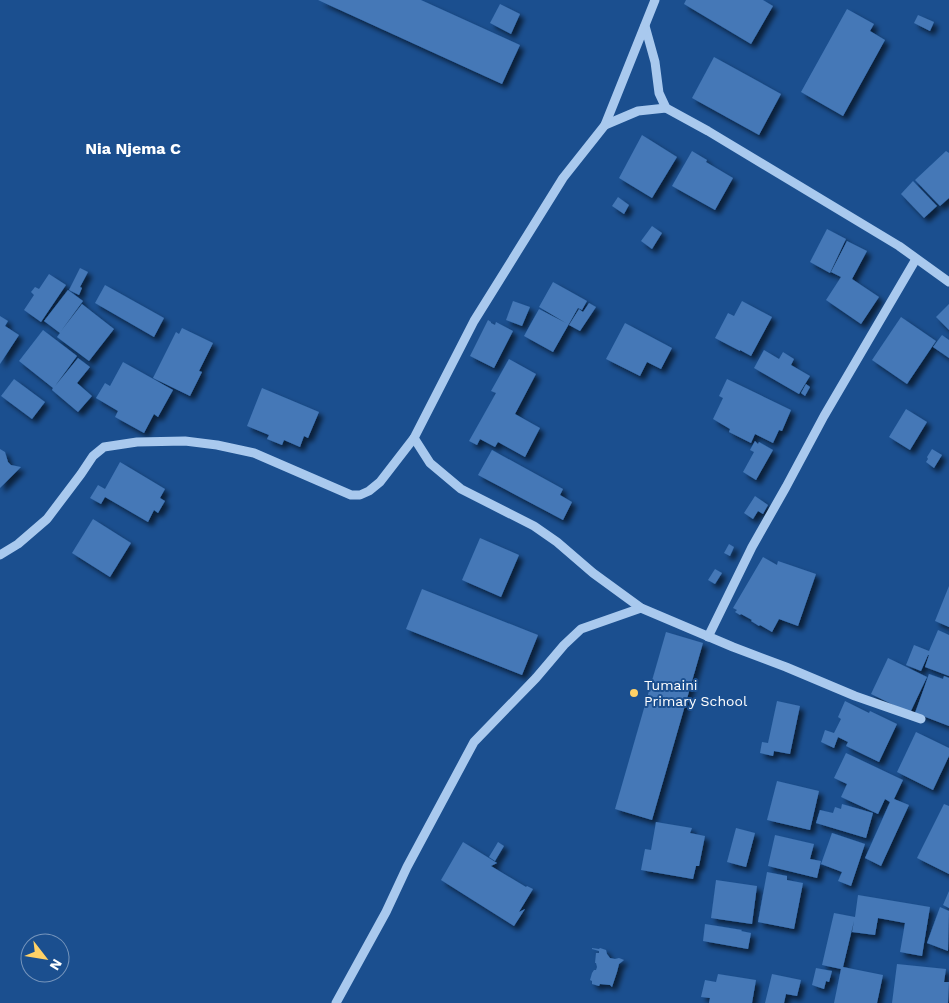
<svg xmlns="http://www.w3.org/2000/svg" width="949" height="1003" viewBox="0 0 949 1003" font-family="'Work Sans',sans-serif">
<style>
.building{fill:#4478b7;filter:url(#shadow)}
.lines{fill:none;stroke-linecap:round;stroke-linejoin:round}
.minor{stroke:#a9c9ee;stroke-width:9}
.poi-dot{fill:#ffd166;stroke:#1b4f8f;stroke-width:2}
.labels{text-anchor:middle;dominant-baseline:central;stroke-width:4;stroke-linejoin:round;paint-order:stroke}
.poi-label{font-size:14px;fill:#fff;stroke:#1b4f8f;text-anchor:start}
.quarter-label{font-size:16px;font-weight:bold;fill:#fff;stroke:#1b4f8f}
</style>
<defs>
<filter id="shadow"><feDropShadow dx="4.5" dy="4.5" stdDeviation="2.5" flood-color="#0009"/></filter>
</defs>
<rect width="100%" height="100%" fill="#1b4f8f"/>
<!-- building -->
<g class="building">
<path d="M318,0H421L520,45L502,84Z"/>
<path d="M686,0H763L773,6L751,44L684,4Z"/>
<path d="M500,4L520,14L511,34L490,23Z"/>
<path d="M847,9L874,24L870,31L885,40L843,116L801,92Z"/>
<path d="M918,15L934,22L930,31L914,23Z"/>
<path d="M714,57L781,94L759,135L692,98Z"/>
<path d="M642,135L677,157L652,198L619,178Z"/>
<path d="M692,151L707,160L706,162L733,178L715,210L672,186Z"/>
<path d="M946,151L949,153V198L940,206L915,180Z"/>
<path d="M913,181L937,206L924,218L901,194Z"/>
<path d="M618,197L629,205L624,214L612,206Z"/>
<path d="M652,226L662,233L652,249L641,241Z"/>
<path d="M827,229L846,239L830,273L810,262Z"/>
<path d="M847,241L867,251L852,279L879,297L861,324L826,300L841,277L831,272Z"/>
<path d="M80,268L88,272L80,287L82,288L79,295L69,290Z"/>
<path d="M49,274L66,285L41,322L24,310L34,295L31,292L35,287L39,289Z"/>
<path d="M553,282L587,301L582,310L578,308L553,352L524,336L539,309L566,323L539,307Z"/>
<path d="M105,285L164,318L154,337L95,303Z"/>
<path d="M68,290L83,301L61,331L82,304L114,329L89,361L57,337L60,333L44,321Z"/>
<path d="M513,301L530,307L522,326L506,320Z"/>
<path d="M742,301L772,317L751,356L740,350V351L715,338L728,313L734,316Z"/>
<path d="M589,303L596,307L580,331L569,325L579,309L583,312Z"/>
<path d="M949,304V330L936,317Z"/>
<path d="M0,316L8,321L5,326L19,335L0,364Z"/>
<path d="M901,317L936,341L907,384L872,360Z"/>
<path d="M488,320L491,322V323L495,325L496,322L513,331L494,368L470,356Z"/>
<path d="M625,323L672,348L661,369L647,362L640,376L606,359Z"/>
<path d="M182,328L213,343L199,371L202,372L190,396L153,378L176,332L179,334Z"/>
<path d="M43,330L77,356L55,386L78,358L90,367L77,383L92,396L78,412L52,390L53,388L19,361Z"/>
<path d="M942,335L949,340V358L933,347Z"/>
<path d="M764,350L779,359L783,352L794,359L791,365L810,376L799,394L754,368Z"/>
<path d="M509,359L536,374L515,414L540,428L525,457L498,442L495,447L480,439L477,445L469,441L496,393L491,391Z"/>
<path d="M123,362L173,390L158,417L154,414L144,433L115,417L118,411L96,398L105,383L110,386Z"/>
<path d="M14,379L45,402L32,419L1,396Z"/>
<path d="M727,379L791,410L782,431L779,430L773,443L755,434L751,443L729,432L730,429L713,419L723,398L719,396Z"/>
<path d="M806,384L810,387L805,396L801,393Z"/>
<path d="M262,388L319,412L308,438L304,436L300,447L284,440L282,445L267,439L269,435L247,426Z"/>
<path d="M906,409L927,422L910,450L889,437Z"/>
<path d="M755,441L758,444L759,442L773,450L756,480L743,472L754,452L750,450Z"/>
<path d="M0,449L5,452L8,462L11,465L21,467L0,488Z"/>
<path d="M932,449L942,455L934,468L926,462L928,459L927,457Z"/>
<path d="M492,450L563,489L560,495L572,502L563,520L478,475Z"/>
<path d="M120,462L165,489L160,498L165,501L158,513L154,510L148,522L105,497L101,504L90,498L98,485L105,489Z"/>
<path d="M755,496L768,505L763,514L758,511L753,519L744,513Z"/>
<path d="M93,519L131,543L110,577L72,553Z"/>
<path d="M480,538L519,555L501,597L462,580Z"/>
<path d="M729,544L734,547L730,556L724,553Z"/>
<path d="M763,557L777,565L778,561L816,574L798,626L779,619L772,632L760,625L759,626L751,621L752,620L741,614L740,615L735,612L737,610L733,608Z"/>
<path d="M715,569L722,573L715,584L708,580Z"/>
<path d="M949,586V627L935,621Z"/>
<path d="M422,589L538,635L522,675L406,629Z"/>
<path d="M938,630L949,635V676L925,667L929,655H928L921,671L906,665L914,645L929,651Z"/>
<path d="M666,632L703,643L652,820L615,809Z"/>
<path d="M888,658L927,677L910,713L871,694Z"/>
<path d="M929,674L943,679L944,676L949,678V726L915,713Z"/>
<path d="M777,701L800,706L790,754L774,751L773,756L760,753L762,742L768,743Z"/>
<path d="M845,701L869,713L870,711L897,724L879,762L846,746L848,742L838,737L834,748L821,742L825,730L834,733L841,719L838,717Z"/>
<path d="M916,732L949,748V756L933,790L897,772Z"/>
<path d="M846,753L903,780L894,799L909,805L881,866L865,858L890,802L885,799L878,814L841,797L847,784L834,778Z"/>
<path d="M777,781L819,791L810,830L767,820Z"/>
<path d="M842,804L873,813L866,838L816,823L820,810L833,813L835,807L841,809Z"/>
<path d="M944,804L949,806V874L917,858Z"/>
<path d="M656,822L692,828L690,833L705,836L699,866H696L693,879L641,870L645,849L651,850Z"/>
<path d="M736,828L755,833L746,867L727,862Z"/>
<path d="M832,833L865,844L851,886L838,881L842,872L821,864Z"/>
<path d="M775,835L814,844L810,859L821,861L817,878L768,866Z"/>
<path d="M463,842L497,863L491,866L526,887L527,886L533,889L519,912L525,909L514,926L441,880Z"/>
<path d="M498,842L504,846L495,861L489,857Z"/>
<path d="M767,872L787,876V880L803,883L794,929L758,922Z"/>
<path d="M716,880L757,886L752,924L711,918Z"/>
<path d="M949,891V908L943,905Z"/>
<path d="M858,895L930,907L922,956L900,952L905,923L878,918L875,935L852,932L854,921L843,967L883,975L877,1003H834L841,969L822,965L834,913L855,917Z"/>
<path d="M940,907L949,911L948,951L927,943Z"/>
<path d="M705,924L742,930L741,931L751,933L748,949L703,941Z"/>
<path d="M592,948L599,949L600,948L606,950L607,954L610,958L615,959L619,958L624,960L619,964L617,972L612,987L610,985L600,984L599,986L592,984V981L590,980L592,973L594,970H596L597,967L596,963H595L596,953H599V951L592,949Z"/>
<path d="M897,964L946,969L944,982H949L948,1003H892Z"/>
<path d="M816,968L832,971L829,982L826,981L824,989L812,985Z"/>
<path d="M718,974L756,980L752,1003H709L710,998L701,997L705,980L716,982Z"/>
<path d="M772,974L801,980L797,996L786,994L784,1003H765Z"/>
</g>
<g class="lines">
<!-- minor -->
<g class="minor">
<path d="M645,26L655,62L659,93L666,108L708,131L899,246L949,282"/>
<path d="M605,125L638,111L666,108"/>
<path d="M414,438L430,463L461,489L534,526L557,542L593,573L641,608L733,647L786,667L855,696L921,719"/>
<path d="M0,555L18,544L47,519L81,474L93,456L104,447L137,442L185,441L217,445L254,453L351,495H360L369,491L380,482L414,438L474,321L563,178L605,125L655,0"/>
<path d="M708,637L752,547L786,487L824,416L916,259"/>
<path d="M336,1003L386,912L407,867L474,742L536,678L564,645L581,629L641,608"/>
</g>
</g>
<!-- markers -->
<circle class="poi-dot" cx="634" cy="693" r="5"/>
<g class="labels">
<!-- poi labels -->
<g class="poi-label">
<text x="644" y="685">Tumaini<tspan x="644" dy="16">Primary School</tspan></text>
</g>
<!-- quarter labels -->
<g class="quarter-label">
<text x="133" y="148">Nia Njema C</text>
</g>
</g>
<!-- north arrow -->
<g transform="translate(45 958) rotate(121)"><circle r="24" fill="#1b4f8f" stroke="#7695bc"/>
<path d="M0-4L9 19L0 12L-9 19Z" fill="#ffd166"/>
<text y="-8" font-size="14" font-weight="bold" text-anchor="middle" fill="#ffffff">N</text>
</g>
</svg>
